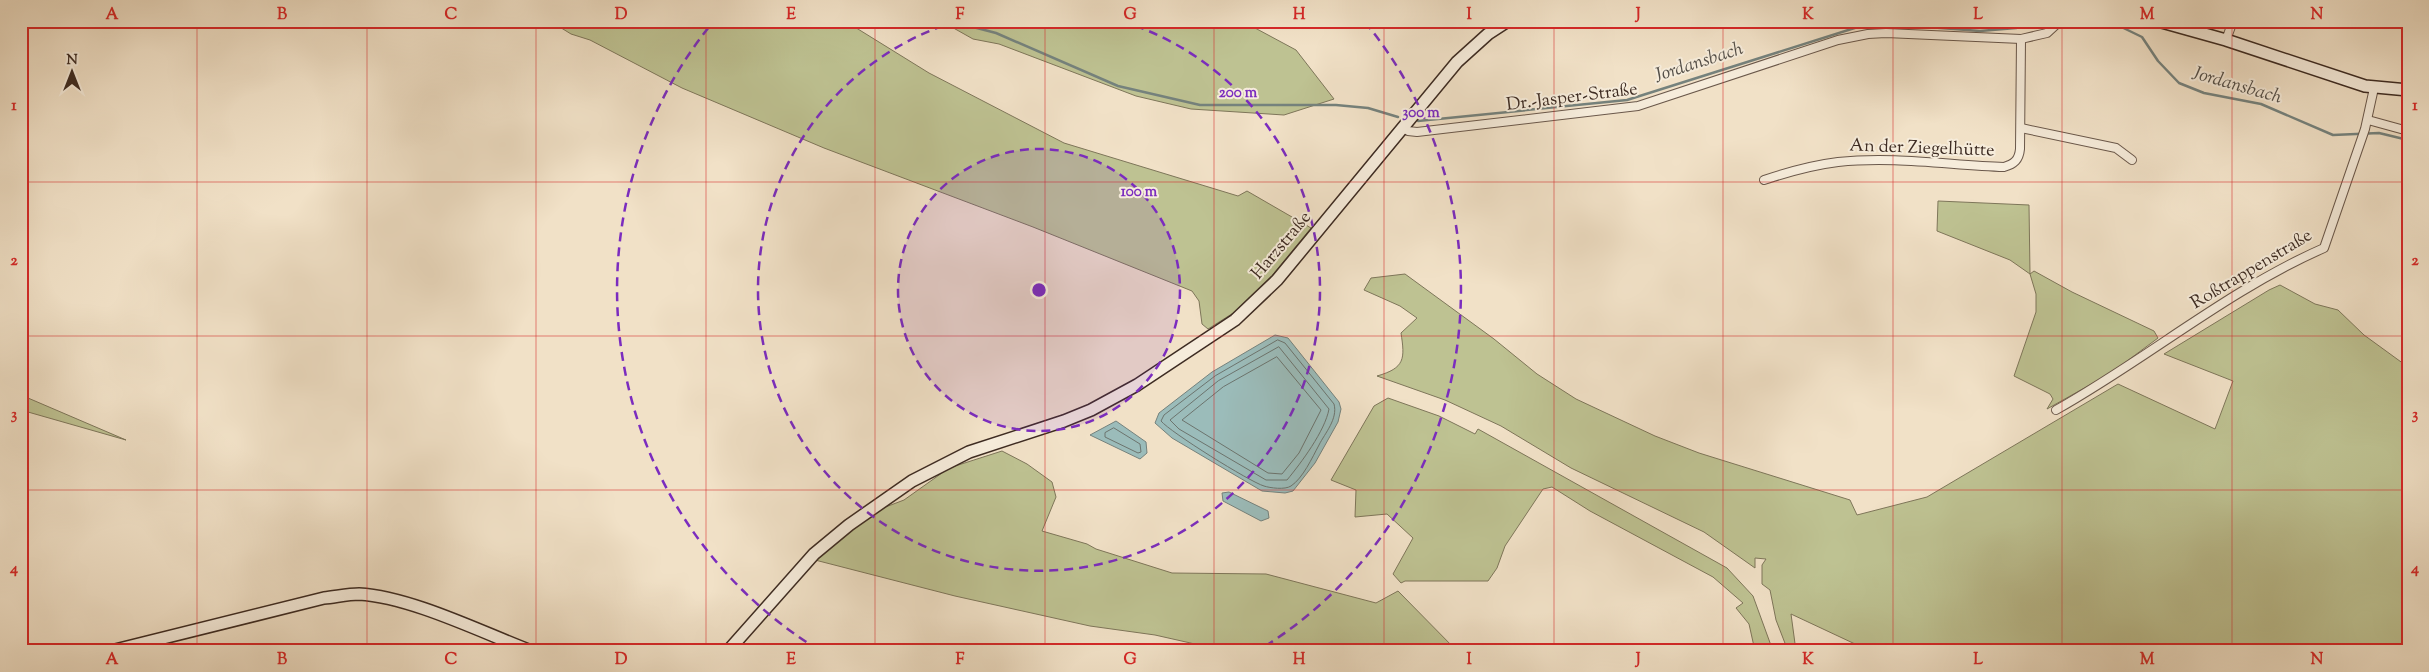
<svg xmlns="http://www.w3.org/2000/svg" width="2429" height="672" viewBox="0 0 2429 672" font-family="'Sorts Mill Goudy',serif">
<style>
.green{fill:#bec292;stroke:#7e765a}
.water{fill:#9bbcba;stroke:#75827d}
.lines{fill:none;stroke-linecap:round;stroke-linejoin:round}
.shore{stroke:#6c746e;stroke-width:1}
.stream{stroke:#75827d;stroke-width:2.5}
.street-casing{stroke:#6a584b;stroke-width:10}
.secondary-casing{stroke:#3d2b22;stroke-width:14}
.street{stroke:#f6ecdb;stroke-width:8}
.secondary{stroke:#f6ecdb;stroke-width:11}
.grid{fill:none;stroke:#d62828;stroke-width:1;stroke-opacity:0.55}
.ring{fill:none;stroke:#7b2cbf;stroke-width:2.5;stroke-dasharray:9 6}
.labels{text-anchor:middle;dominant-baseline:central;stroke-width:4;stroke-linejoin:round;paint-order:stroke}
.street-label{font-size:18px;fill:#3d2b22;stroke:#f6ecdb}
.water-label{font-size:19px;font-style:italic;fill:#544f48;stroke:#f6ecdb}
.centre{fill:#7b2cbf;stroke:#f6ecdb;stroke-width:2.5}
.ring-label{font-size:15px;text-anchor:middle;font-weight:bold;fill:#7b2cbf;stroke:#f6ecdb;stroke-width:4;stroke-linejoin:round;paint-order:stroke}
.neatline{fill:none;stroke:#d62828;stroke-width:2}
.grid-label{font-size:16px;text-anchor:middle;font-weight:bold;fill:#d62828}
</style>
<rect width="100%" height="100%" fill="#f1e1c7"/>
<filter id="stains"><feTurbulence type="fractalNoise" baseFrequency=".004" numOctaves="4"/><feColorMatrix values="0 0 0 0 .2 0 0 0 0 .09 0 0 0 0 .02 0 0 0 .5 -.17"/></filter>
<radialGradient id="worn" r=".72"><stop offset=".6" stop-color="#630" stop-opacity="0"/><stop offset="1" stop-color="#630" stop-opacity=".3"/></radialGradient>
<!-- green -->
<g class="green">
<path d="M550,21H845L929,73L1064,143L1238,196L1247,191L1311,228L1261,289L1238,310L1208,329L1202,324L1199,301L1192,291L1033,227L824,148L682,88L590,40L571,34Z"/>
<path d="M941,21H1242L1296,50L1334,99L1284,115L1191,109L1136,96L999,44L973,39Z"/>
<path d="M1938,201L2029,205L2030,274L2034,271L2072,292L2154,331L2158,338L2111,373L2047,409L2053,399L2050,394L2014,376L2036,312V294L2030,274L2010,260L1937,231Z"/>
<path d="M1405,274L1494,339L1537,374L1576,399L1655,436L1699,453L1850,500L1857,515L1927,497L2118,384L2215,429L2233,381L2164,354L2269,290L2280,285L2315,304L2338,310L2364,335L2408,367V651H1870L1791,614L1796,651H1788L1776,620L1770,590L1762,584V565L1766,559L1755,558V568L1704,532L1571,468L1501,426L1445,400L1377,376C1405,368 1405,359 1401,333L1417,318L1400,306L1364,290L1371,278Z"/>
<path d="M21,395L126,440L28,412L21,409Z"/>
<path d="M1388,398L1439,416L1475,434L1478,429L1727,568L1753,596L1773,651H1755L1749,624L1736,608L1743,603L1713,577L1590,511L1552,487L1543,489L1505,546L1497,568L1488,581H1405L1401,583L1393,574L1413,538L1387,514L1355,517L1356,490L1331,480L1374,406Z"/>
<path d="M1002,451L1027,464L1052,482L1056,497L1042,531L1087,544L1096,549L1172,573L1266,574L1376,603L1398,591L1457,651H1226L1155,635L1090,626L955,596L815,560L852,529L883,508L904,500L949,468Z"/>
</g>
<!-- water -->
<g class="water">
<path d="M1275,335L1288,338L1339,402L1341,409L1338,422L1315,463L1293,491L1285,493L1262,491L1172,438L1155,423L1159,413L1212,372Z"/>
<path d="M1116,421L1146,442L1147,453L1140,459L1090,435Z"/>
<path d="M1229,492L1268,511L1269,518L1261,521L1223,501L1222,493Z"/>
</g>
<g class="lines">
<!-- shore -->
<g class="shore">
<path d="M1278,340L1285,343L1334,404C1338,419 1325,433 1319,445C1312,458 1303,478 1291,486C1285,490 1270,488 1264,486C1250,482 1170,432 1161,421L1164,415L1215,376Z"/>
<path d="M1279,347L1329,409C1325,431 1301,463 1287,480H1266L1179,429L1170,420L1218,381Z"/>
<path d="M1277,357L1321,410L1299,453L1282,474L1268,473L1182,420L1223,387Z"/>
<path d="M1114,428L1140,444L1141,452L1138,453L1105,437V433Z"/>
</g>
<!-- stream -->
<g class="stream">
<path d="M950,21L996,33L1118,86L1200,105H1336L1368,108L1398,117"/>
<path d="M2109,21L2142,37L2158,61L2179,83L2204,93L2261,104L2333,135L2379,133L2408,140"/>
<path d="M1418,121L1627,100L1861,26L1901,25L1980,31L2016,28L2045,21"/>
</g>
<defs>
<g id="street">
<path d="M2226,40L2233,21"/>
<path d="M2368,120L2408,131"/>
<path d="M1403,127L1408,131L1417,132L1638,106L1838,40L1868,34L1886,33L2021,39L2047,33L2060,21"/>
<path d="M2021,128L2116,148L2132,160"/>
<path d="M1764,180C1788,172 1813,165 1838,162C1893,156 1949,165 2004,167C2014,164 2019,160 2020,149L2021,39"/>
<path d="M2056,410C2147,359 2228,290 2324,248L2365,129L2374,88"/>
</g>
<g id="secondary">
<path d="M2158,21L2226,40L2365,86L2408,90"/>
<path d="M111,651L324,598C335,597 348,594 359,594C411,597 481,632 531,651"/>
<path d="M728,651L814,554L849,525L912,481L969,452L1064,421L1091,410L1137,385L1235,320L1277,280L1457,62L1488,34L1508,21"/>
</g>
</defs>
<!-- street casing -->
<use href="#street" class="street-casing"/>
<!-- secondary casing -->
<use href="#secondary" class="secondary-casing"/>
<!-- street -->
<use href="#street" class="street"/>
<!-- secondary -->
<use href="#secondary" class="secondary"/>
</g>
<!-- grid -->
<path class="grid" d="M197,21V651M367,21V651M536,21V651M706,21V651M875,21V651M1045,21V651M1214,21V651M1384,21V651M1554,21V651M1723,21V651M1893,21V651M2062,21V651M2232,21V651M21,182H2408M21,336H2408M21,490H2408"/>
<!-- distance rings -->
<circle cx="1039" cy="290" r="141" fill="#7b2cbf" fill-opacity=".12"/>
<g class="ring">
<circle cx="1039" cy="290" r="141"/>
<path d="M1121 21A281 281 0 1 1 957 21"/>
<path d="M819 650A422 422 0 0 1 713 22M1365 22A422 422 0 0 1 1259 650"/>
</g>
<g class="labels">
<!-- street labels -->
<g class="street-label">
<text transform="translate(1572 98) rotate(-7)">Dr.-Jasper-Straße</text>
<text transform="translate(1922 149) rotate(2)">An der Ziegelhütte</text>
<text transform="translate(1282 246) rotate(-50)">Harzstraße</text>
<text transform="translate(2252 270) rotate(-31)">Roßtrappenstraße</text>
</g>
<!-- water labels -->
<g class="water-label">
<text transform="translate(1699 63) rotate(-18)">Jordansbach</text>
<text transform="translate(2237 86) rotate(16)">Jordansbach</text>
</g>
</g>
<circle cx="1039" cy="290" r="8" class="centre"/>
<g class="ring-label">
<text x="1238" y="97">200 m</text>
<text x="1421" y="117">300 m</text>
<text x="1139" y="196">100 m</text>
</g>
<!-- margin -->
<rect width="2429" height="672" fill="none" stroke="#f1e1c7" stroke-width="55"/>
<!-- north arrow -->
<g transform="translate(72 72)" stroke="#f6ecdb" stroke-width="4" paint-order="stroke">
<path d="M0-4L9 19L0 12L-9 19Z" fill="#3d2b22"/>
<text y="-8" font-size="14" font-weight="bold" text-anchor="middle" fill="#3d2b22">N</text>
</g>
<rect x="28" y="28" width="2374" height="616" class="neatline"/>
<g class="grid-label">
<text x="112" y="19">A</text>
<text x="282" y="19">B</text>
<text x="451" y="19">C</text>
<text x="621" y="19">D</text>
<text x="791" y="19">E</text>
<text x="960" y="19">F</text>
<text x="1130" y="19">G</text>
<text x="1299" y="19">H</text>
<text x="1469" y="19">I</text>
<text x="1638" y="19">J</text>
<text x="1808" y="19">K</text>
<text x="1978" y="19">L</text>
<text x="2147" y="19">M</text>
<text x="2317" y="19">N</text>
<text x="14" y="110">1</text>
<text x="2415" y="110">1</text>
<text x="14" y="265">2</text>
<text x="2415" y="265">2</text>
<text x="14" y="419">3</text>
<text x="2415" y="419">3</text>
<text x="14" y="573">4</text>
<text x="2415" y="573">4</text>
<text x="112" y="664">A</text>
<text x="282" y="664">B</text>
<text x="451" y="664">C</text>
<text x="621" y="664">D</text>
<text x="791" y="664">E</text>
<text x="960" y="664">F</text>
<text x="1130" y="664">G</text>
<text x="1299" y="664">H</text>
<text x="1469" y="664">I</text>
<text x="1638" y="664">J</text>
<text x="1808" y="664">K</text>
<text x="1978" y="664">L</text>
<text x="2147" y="664">M</text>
<text x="2317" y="664">N</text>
</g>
<rect width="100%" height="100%" filter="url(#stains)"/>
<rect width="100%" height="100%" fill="url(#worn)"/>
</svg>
